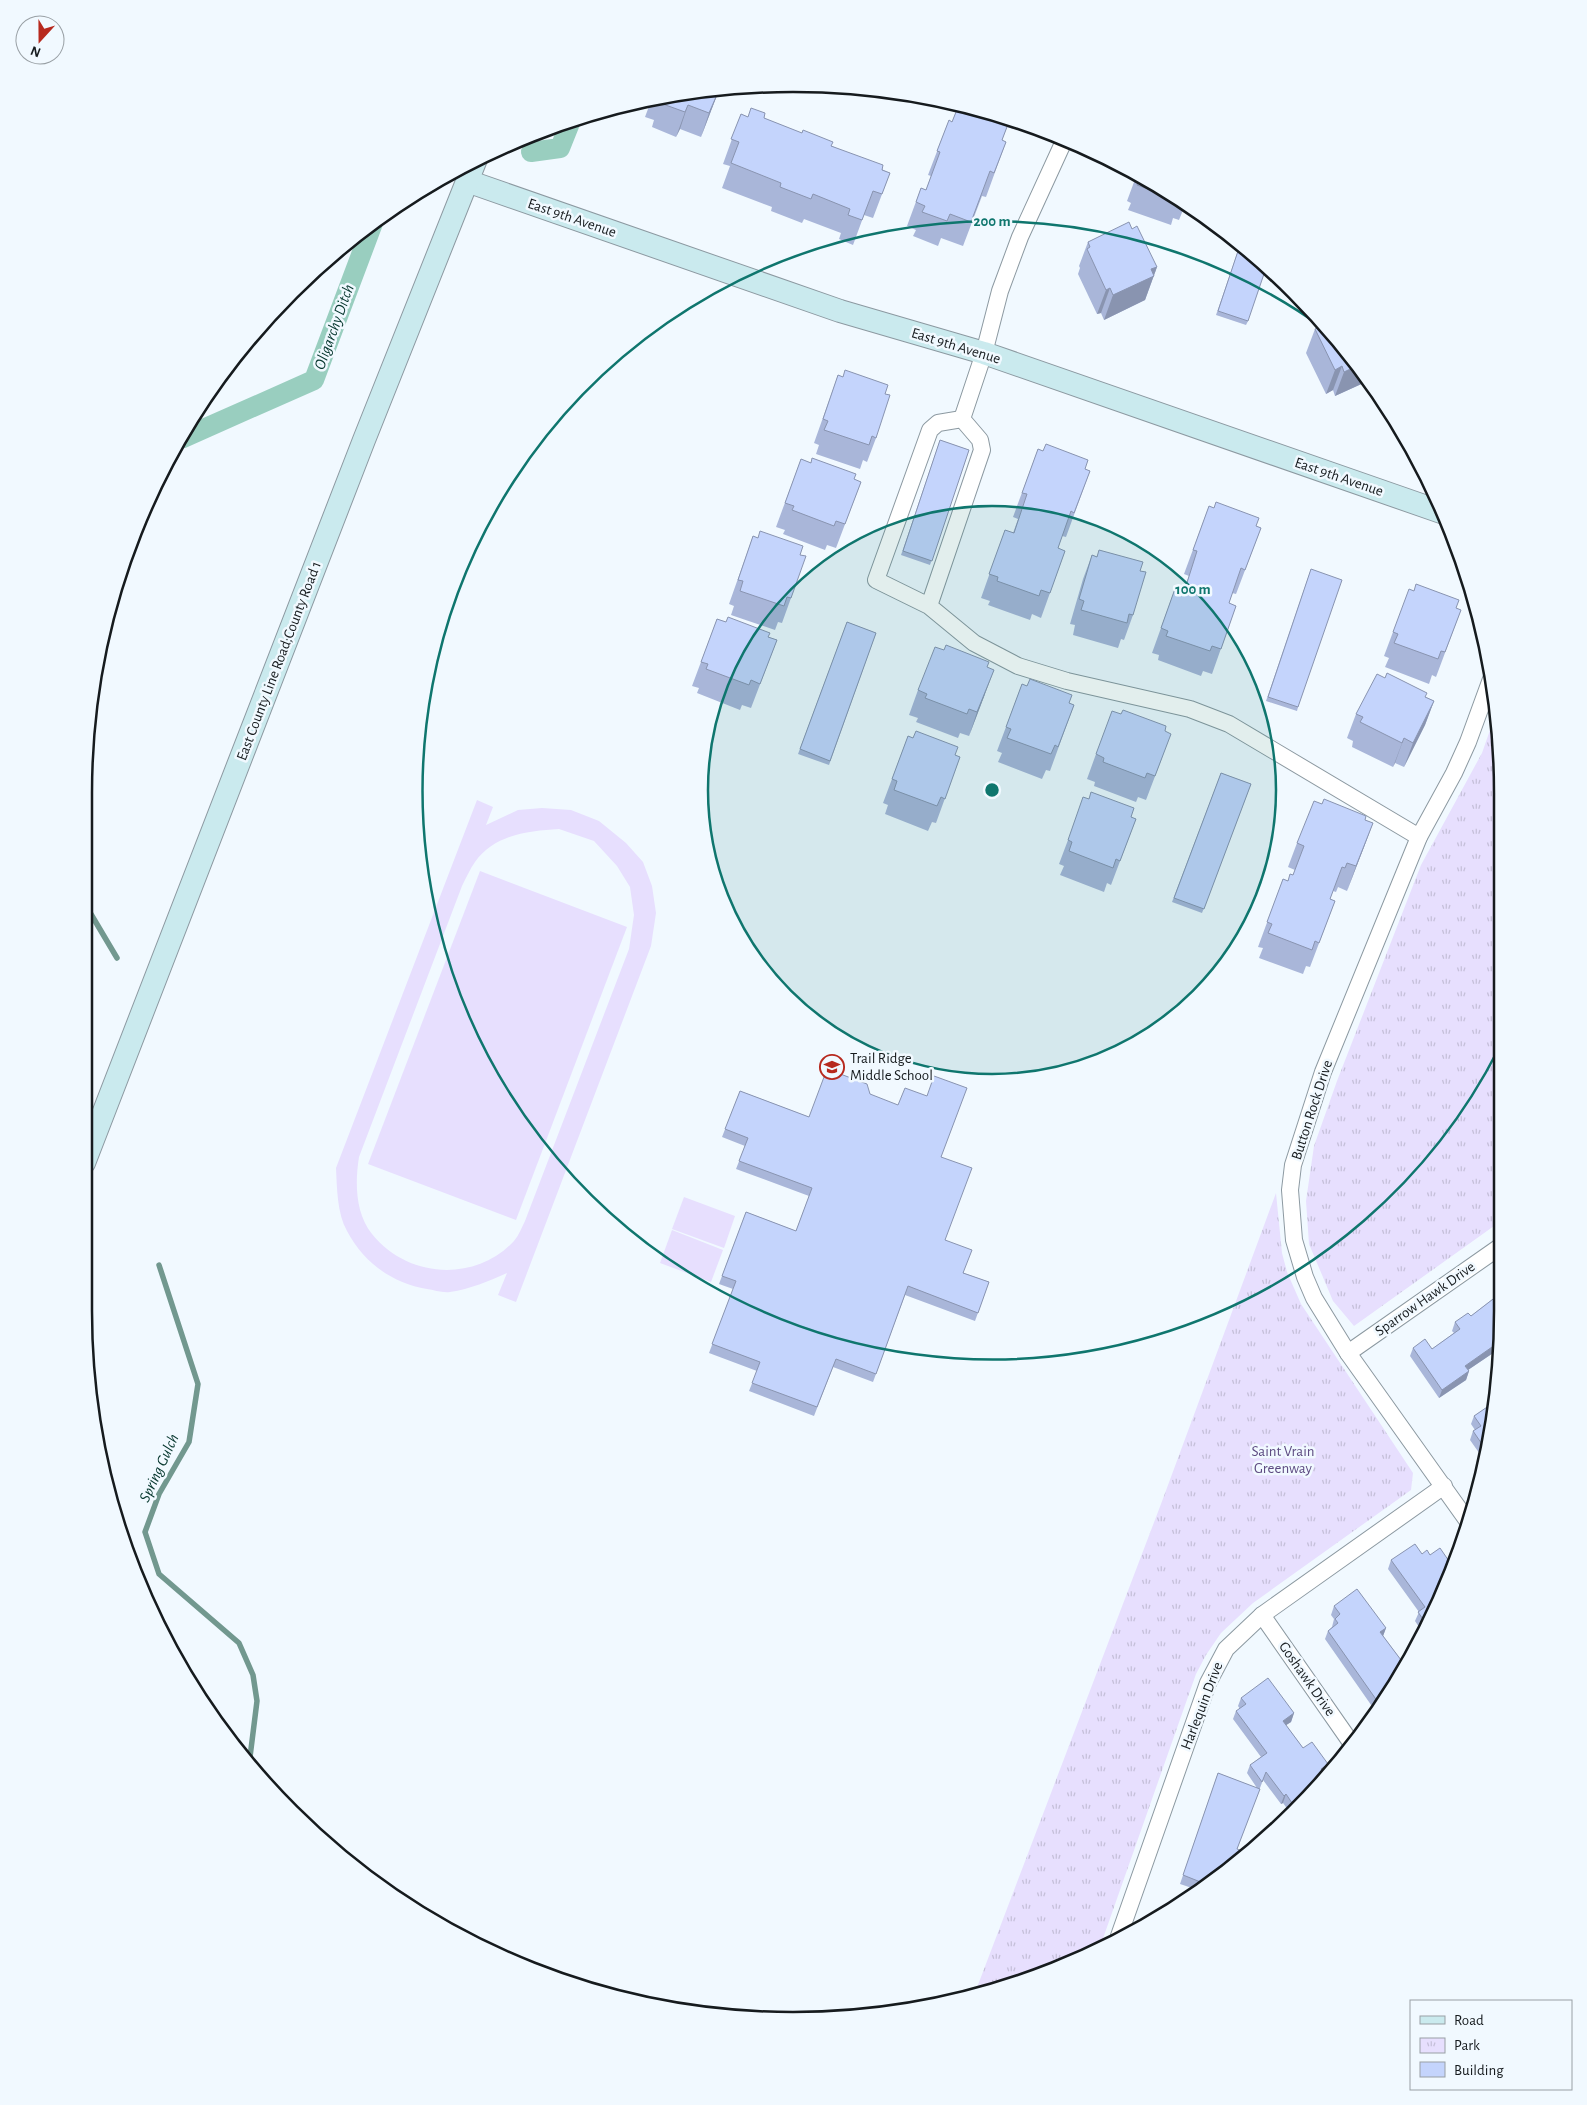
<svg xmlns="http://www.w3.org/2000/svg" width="1587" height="2105" viewBox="0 0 1587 2105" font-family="'Alegreya Sans',sans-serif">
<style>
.grass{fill:#e7dffe;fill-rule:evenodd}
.park{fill:url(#park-tufts)}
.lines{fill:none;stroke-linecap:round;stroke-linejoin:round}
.stream{stroke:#72988f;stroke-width:5.5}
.canal{stroke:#99cebf;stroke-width:20}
.minor-casing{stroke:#8c99a1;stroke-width:18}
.secondary-casing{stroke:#8c99a1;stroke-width:24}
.minor{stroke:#fff;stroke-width:16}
.secondary{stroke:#caeaee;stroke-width:22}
.wall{fill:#a9b6d9}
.shaded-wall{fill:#8994b0}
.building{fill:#c4d4fc;stroke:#8994b0}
.ring{fill:none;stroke:#0f766e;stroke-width:2.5}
.labels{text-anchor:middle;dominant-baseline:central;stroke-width:5;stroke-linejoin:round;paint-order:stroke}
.street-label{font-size:15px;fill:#161b1e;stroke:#f1f9ff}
.poi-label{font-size:15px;fill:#161b1e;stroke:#f1f9ff;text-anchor:start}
.park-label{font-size:15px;fill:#5d4b82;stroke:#f1f9ff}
.water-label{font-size:16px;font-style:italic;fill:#05362d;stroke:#f1f9ff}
.rim{fill:none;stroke:#161b1e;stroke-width:2.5}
.centre{fill:#0f766e;stroke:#f1f9ff;stroke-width:2.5}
.ring-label{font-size:15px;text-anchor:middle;font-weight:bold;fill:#0f766e;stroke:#f1f9ff;stroke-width:5;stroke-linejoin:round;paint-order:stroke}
</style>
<defs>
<pattern id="park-tufts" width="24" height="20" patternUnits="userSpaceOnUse" patternTransform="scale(1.25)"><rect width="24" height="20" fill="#e7dffe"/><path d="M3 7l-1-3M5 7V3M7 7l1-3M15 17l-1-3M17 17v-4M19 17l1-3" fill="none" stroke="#c5bfd9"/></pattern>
</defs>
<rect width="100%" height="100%" fill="#f1f9ff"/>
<!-- grass -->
<g class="grass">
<path d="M477,800L493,807L486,825L518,810L542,808L571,810L599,821L626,843L643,862L652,886L656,913L651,946L516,1302L498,1295L507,1273C489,1281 470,1289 450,1292C442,1293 434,1290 427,1289C392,1283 364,1263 347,1231C337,1213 337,1188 336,1168ZM559,829L594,841L617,866L630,887L634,915L629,949L525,1221C522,1227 519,1235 514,1241C475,1283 407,1278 372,1234C355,1213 355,1182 359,1157L462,886C466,878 470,869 475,862C495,834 529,831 559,829Z"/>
<path d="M480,871L627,927L516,1220L368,1164Z"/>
<path d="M684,1197L735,1216L724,1248L672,1229Z"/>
<path d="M672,1230L723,1250L711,1282L660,1263Z"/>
</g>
<!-- park -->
<g class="park">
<path d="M1497,710L1501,1221L1354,1326L1333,1301L1309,1244L1306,1201L1314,1146L1337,1081L1421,865L1482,753Z"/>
<path d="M1276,1193L1282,1253L1287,1272L1301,1304L1413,1473L1411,1490L1253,1603L1221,1633L1206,1655L1196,1674L1100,1947L1065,1967L973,1998L1161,1504Z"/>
</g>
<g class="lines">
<!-- stream -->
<g class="stream">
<path d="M85,904L117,958"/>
<path d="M159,1265L198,1384L189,1442L159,1494L145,1532L159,1574L239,1643L253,1675L257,1701L249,1765"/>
</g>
<!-- canal -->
<g class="canal">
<path d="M531,152L560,148L570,123"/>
<path d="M183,438L314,380L373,223"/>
</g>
<defs>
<g id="minor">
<path d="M962,419L984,353L1000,291L1020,237L1064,141"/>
<path d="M929,606L982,450L980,440L962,419L938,423L930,430L876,580L929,606L974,643L1018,666L1067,681L1190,709L1229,724L1419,837"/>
<path d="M1348,1353L1501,1246"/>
<path d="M1469,1523L1348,1353L1314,1298L1305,1277L1294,1240L1290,1190L1293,1165L1323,1072L1419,837L1454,773L1468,742L1491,679"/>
<path d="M1262,1615L1352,1744"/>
<path d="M1119,1936L1208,1683L1226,1649L1262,1615L1444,1486"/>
</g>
<g id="secondary">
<path d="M467,181L840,311L984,353L1444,513"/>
<path d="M84,1163L364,440L476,159"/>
</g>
</defs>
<!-- minor casing -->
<use href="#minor" class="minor-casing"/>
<!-- secondary casing -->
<use href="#secondary" class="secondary-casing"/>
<!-- minor -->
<use href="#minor" class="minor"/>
<!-- secondary -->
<use href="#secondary" class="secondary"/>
</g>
<!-- wall -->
<g class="wall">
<path d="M719,90L701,137L680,129L676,137L652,127L654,120L645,117L651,101Z"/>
<path d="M958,107L1016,120L1013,129L1007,127L1002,140L1006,142L986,197L982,196L963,246L941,238L938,246L913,236L916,230L907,226L921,188L926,190L931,176L928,175L949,120L952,122Z"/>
<path d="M741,114L748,117L764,118L832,146L890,173L873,218L864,215L853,245L839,239L841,233L804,219L802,223L771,211L772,207L722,188L730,166L723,164Z"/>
<path d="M1137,174L1149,179L1185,205L1179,220L1173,218L1171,225L1128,210L1131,203L1127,201Z"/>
<path d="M1132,229L1157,267L1145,300L1104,320L1101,313L1097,314L1078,274L1080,268L1079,266L1088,242Z"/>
<path d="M1240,245L1248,321L1246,325L1216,315Z"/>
<path d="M1320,322L1357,362L1368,381L1335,396L1333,390L1326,394L1306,353L1315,329L1318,328Z"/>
<path d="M838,375L885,394L876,438L867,462L863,460L860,469L816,454L819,445L814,443Z"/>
<path d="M940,440L969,450L930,565L901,555Z"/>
<path d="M1038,449L1090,471L1066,537L1062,536L1058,548L1065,551L1041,618L1032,614L1030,620L988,605L990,601L981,598L1005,530L1013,533L1018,519L1013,517Z"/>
<path d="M801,459L861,482L836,548L827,545L825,550L783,534L785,530L776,527Z"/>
<path d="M1209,506L1261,528L1236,594L1232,593L1229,603L1236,606L1212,674L1203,671L1201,676L1158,660L1159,655L1152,653L1176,586L1184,588L1189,576L1184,574Z"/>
<path d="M753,536L800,555L791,598L782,623L778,622L775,630L731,615L734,606L729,604Z"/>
<path d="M1092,555L1140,571L1133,615L1124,640L1121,639L1118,648L1073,635L1075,625L1070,624L1083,579Z"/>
<path d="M1311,569L1298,707L1297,711L1266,701Z"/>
<path d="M1456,608L1461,610L1436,677L1432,675L1429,684L1385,667L1389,658L1384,656L1393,632Z"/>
<path d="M717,619L777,640L751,708L742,705L740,710L697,693L699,688L692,686Z"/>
<path d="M847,622L876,633L829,765L798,754Z"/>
<path d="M987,667L985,694L969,736L960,733L958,738L916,722L918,718L909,715L918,690Z"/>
<path d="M1022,684L1074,705L1050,771L1046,770L1042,779L998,762L1002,753L997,751Z"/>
<path d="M1426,697L1434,701L1425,725L1404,767L1395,763L1393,767L1352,747L1353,741L1347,738L1356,714Z"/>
<path d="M1165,731L1162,758L1146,800L1138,797L1136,802L1094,786L1095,782L1087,779L1096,754Z"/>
<path d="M908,736L960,757L936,823L932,822L928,831L885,814L888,805L883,803Z"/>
<path d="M1221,773L1251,784L1202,913L1172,902Z"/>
<path d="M1131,817L1136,819L1111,885L1107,883L1104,892L1060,875L1064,866L1059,864L1068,840Z"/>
<path d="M1365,820L1373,823L1364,847L1347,891L1338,887L1336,892L1333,891L1330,899L1335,901L1310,967L1306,966L1303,974L1259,958L1263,948L1258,947L1283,879L1288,881L1293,875L1295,870L1288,867L1297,843Z"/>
<path d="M740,1091L809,1117L870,1094L941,1157L945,1240L964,1273L989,1282L975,1321L905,1295L873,1382L833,1367L814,1416L749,1391L757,1371L709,1353L733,1289L719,1284L746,1212L796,1231L809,1196L736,1169L745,1146L722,1137Z"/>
<path d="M1501,1291L1502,1347L1468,1370L1469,1371L1466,1380L1439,1398L1410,1356L1413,1348L1432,1349L1454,1333L1452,1331L1455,1322L1471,1316L1494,1298L1496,1295Z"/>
<path d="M1493,1403L1482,1457L1470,1440L1473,1431L1475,1430L1471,1424L1474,1416Z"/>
<path d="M1422,1554L1430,1555L1453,1567L1423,1633L1415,1621L1419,1612L1388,1569L1391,1560Z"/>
<path d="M1334,1606L1386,1628L1383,1636L1407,1668L1376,1712L1325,1639L1328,1631L1332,1627L1334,1619L1331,1615Z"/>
<path d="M1241,1698L1294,1713L1291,1722L1286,1725L1303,1748L1328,1764L1324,1773L1328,1779L1291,1814L1283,1803L1281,1804L1263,1780L1237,1849L1225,1875L1198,1890L1180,1884L1218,1773L1257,1788L1247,1773L1250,1765L1261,1757L1233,1719L1236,1711L1240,1709L1238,1706Z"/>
</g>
<!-- shaded-wall -->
<g class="shaded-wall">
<path d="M719,90L701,137L709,113Z"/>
<path d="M688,105L680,129L676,137L685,112Z"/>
<path d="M1157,267L1145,300L1104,320L1113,295L1151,269Z"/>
<path d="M1110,288L1101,313L1097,314L1106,290Z"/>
<path d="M1359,365L1368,381L1335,396L1344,372Z"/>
<path d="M1342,366L1333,390L1326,394L1335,370Z"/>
<path d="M994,670L985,694L969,736L977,712Z"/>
<path d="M1434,701L1425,725L1404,767L1413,743Z"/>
<path d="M1404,738L1395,763L1393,767L1402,743Z"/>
<path d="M1373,823L1364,847L1347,891L1356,866Z"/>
<path d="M1502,1340V1347L1462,1374L1465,1366Z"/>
<path d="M1469,1371L1466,1380L1439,1398L1442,1390Z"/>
<path d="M1386,1628L1383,1636L1380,1632Z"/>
<path d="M1294,1713L1291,1722L1280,1729L1283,1721Z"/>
<path d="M1328,1764L1325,1773L1318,1778L1321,1769Z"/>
<path d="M1286,1794L1283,1803L1281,1804L1284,1796Z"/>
</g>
<!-- building -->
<g class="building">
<path d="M719,90L709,113L688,105L685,112L660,103L662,99Z"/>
<path d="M958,107L1010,119L1002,140L1006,142L994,173L990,171L971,222L950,214L947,221L922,212L925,206L916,202L921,188L926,190L940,152L937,151L949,120L952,122Z"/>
<path d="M751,108L765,113L764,118L802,133L803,130L833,142L831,146L883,165L882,170L890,173L882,194L873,191L862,220L848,215L850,209L813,194L811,199L780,187L781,183L731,163L739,142L731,139L741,114L748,117Z"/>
<path d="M1137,174L1149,179L1178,200L1137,185L1140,178L1136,177Z"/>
<path d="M1129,222L1132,229L1137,226L1157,267L1151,269L1154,276L1113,295L1110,288L1106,290L1087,249L1090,247L1088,242Z"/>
<path d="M1240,245L1262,260L1267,265L1248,321L1218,311Z"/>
<path d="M1320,323L1357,362L1359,365L1344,372L1342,366L1335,370L1315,329L1322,326Z"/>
<path d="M845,370L888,385L885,394L890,395L876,438L872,436L869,445L824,430L828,421L823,419L838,375L843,377Z"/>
<path d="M940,440L969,450L932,561L903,551Z"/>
<path d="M1046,444L1088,460L1085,469L1090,471L1074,513L1071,511L1058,548L1065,551L1050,593L1041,590L1039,596L997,581L998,577L989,574L1005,530L1014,533L1027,494L1022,493L1038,449L1043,451Z"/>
<path d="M812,458L856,474L854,479L861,482L845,524L836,521L834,526L792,510L794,506L785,503L801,459L811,463Z"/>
<path d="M1216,502L1259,518L1256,526L1261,528L1245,570L1241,568L1229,603L1236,606L1221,649L1212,646L1210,651L1166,636L1168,631L1161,628L1176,586L1185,589L1197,551L1193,550L1209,506L1214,508Z"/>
<path d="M760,531L803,546L800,555L806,556L791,598L787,597L784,606L740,591L743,581L738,580L753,536L758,538Z"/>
<path d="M1099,550L1143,562L1140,571L1146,572L1133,615L1129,614L1127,623L1081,610L1084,601L1079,599L1092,555L1097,557Z"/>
<path d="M1311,569L1342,580L1298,707L1268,697Z"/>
<path d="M1416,584L1459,600L1456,608L1461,610L1445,652L1441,651L1438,659L1394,643L1398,634L1393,632L1409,589L1414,591Z"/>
<path d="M728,617L770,633L768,637L777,640L760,684L751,680L749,685L706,669L708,664L701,662L717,619L726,622Z"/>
<path d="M847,622L876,633L830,761L800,749Z"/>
<path d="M946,645L989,662L987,667L994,670L977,712L969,709L967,714L925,698L927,694L918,690L935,647L944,650Z"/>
<path d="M1387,673L1427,693L1425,697L1434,701L1413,743L1404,738L1402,743L1360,722L1363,717L1356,714L1377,674L1385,678Z"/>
<path d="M1030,679L1072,695L1069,703L1074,705L1058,747L1055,745L1051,754L1007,738L1011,729L1006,727L1022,684L1027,686Z"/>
<path d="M1123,710L1166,726L1165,731L1171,734L1155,776L1147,773L1145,778L1103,762L1104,758L1096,754L1112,711L1121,714Z"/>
<path d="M916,731L958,747L955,755L960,757L945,799L941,797L937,806L894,790L897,781L892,779L908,736L913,738Z"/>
<path d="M1221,773L1251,784L1204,909L1174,898Z"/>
<path d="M1091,792L1134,808L1131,817L1136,819L1120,861L1116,859L1113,868L1069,851L1072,842L1068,840L1083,797L1089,799Z"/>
<path d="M1324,799L1366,816L1365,820L1373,823L1356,866L1347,863L1345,868L1342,867L1330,899L1335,901L1319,943L1315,941L1312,950L1268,933L1272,924L1267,922L1283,879L1288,881L1290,874L1293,875L1304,846L1297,843L1314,801L1322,804Z"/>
<path d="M827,1069L867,1084L870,1094L898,1105L905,1088L927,1096L934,1076L967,1088L941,1157L972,1168L945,1240L972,1250L963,1273L989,1282L978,1313L908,1286L876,1374L836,1359L817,1407L752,1383L760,1362L712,1344L736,1281L722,1276L746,1212L796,1231L812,1188L739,1161L748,1138L725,1129L740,1091L809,1117Z"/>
<path d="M1501,1291L1502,1340L1465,1366L1469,1371L1442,1390L1413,1348L1425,1339L1432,1349L1460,1329L1455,1322L1468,1313L1471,1316L1497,1296L1496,1295Z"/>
<path d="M1493,1403L1484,1447L1473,1431L1481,1426L1474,1416Z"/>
<path d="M1415,1544L1422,1554L1427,1550L1430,1555L1440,1548L1453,1567L1427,1625L1418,1612L1425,1607L1391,1560Z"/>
<path d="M1357,1589L1386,1628L1380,1632L1407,1668L1380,1705L1328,1631L1338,1623L1335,1619L1340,1614L1334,1606Z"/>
<path d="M1268,1678L1294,1713L1283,1721L1303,1748L1312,1742L1328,1764L1321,1769L1328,1779L1296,1809L1286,1794L1284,1796L1266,1772L1262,1782L1250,1765L1267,1753L1236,1711L1246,1704L1241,1698Z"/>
<path d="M1218,1773L1260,1789L1237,1849L1247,1853V1855L1225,1875L1208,1885L1183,1875Z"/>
</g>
<!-- distance rings -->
<circle cx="992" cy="790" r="284" fill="#0f766e" fill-opacity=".12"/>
<g class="ring">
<circle cx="992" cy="790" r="284"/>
<path d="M1499 1048A569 569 0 1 1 1326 330"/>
</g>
<!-- icons -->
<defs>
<symbol id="school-ring" viewBox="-11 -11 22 22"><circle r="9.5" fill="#f1f9ff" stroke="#b7291e" stroke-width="1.5"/><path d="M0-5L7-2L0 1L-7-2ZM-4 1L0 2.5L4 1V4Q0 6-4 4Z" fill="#b7291e"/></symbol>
</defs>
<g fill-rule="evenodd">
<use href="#school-ring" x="818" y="1053" width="28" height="28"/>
</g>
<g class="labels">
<!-- street labels -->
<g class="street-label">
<text transform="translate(572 218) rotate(19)">East 9th Avenue</text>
<text transform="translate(956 346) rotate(17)">East 9th Avenue</text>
<text transform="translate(1339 477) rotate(19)">East 9th Avenue</text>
<text transform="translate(279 661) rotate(-69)">East County Line Road;County Road 1</text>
<text transform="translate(1312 1110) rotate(-72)">Button Rock Drive</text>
<text transform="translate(1425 1299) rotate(-35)">Sparrow Hawk Drive</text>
<text transform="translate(1307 1679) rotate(55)">Goshawk Drive</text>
<text transform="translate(1202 1706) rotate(-69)">Harlequin Drive</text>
</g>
<!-- poi labels -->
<g class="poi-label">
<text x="850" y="1058">Trail Ridge<tspan x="850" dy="17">Middle School</tspan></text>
</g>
<!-- park labels -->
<g class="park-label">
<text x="1283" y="1451">Saint Vrain<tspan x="1283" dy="17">Greenway</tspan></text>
</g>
<!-- water labels -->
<g class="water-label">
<text transform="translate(334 327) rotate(-70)">Oligarchy Ditch</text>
<text transform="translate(159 1468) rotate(-65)">Spring Gulch</text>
</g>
</g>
<!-- crop -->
<path d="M0 0H1587V2105H0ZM793 92H793A701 701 0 0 1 1494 793V1311A701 701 0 0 1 793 2012H793A701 701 0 0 1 92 1311V793A701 701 0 0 1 793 92Z" fill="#f1f9ff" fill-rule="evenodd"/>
<path class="rim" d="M793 92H793A701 701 0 0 1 1494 793V1311A701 701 0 0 1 793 2012H793A701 701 0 0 1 92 1311V793A701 701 0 0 1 793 92Z"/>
<circle cx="992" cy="790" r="8" class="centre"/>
<g class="ring-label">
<text x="992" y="226">200 m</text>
<text x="1193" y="594">100 m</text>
</g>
<!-- legend -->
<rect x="1410" y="2000" width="162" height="90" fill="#f1f9ff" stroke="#99a0a5"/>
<rect x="1420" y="2016" width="25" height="8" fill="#caeaee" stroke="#99a0a5"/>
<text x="1454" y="2025" font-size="15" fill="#161b1e">Road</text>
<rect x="1420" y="2038" width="25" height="15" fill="url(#park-tufts)" stroke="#99a0a5"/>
<text x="1454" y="2050" font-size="15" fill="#161b1e">Park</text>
<rect x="1420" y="2062" width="25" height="15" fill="#c4d4fc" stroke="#99a0a5"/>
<text x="1454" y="2075" font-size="15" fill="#161b1e">Building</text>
<!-- north arrow -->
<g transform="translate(40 40) rotate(201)"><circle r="24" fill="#f1f9ff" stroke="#99a0a5"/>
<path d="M0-4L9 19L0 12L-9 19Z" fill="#b7291e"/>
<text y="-8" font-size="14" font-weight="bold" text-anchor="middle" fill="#161b1e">N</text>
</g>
</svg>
